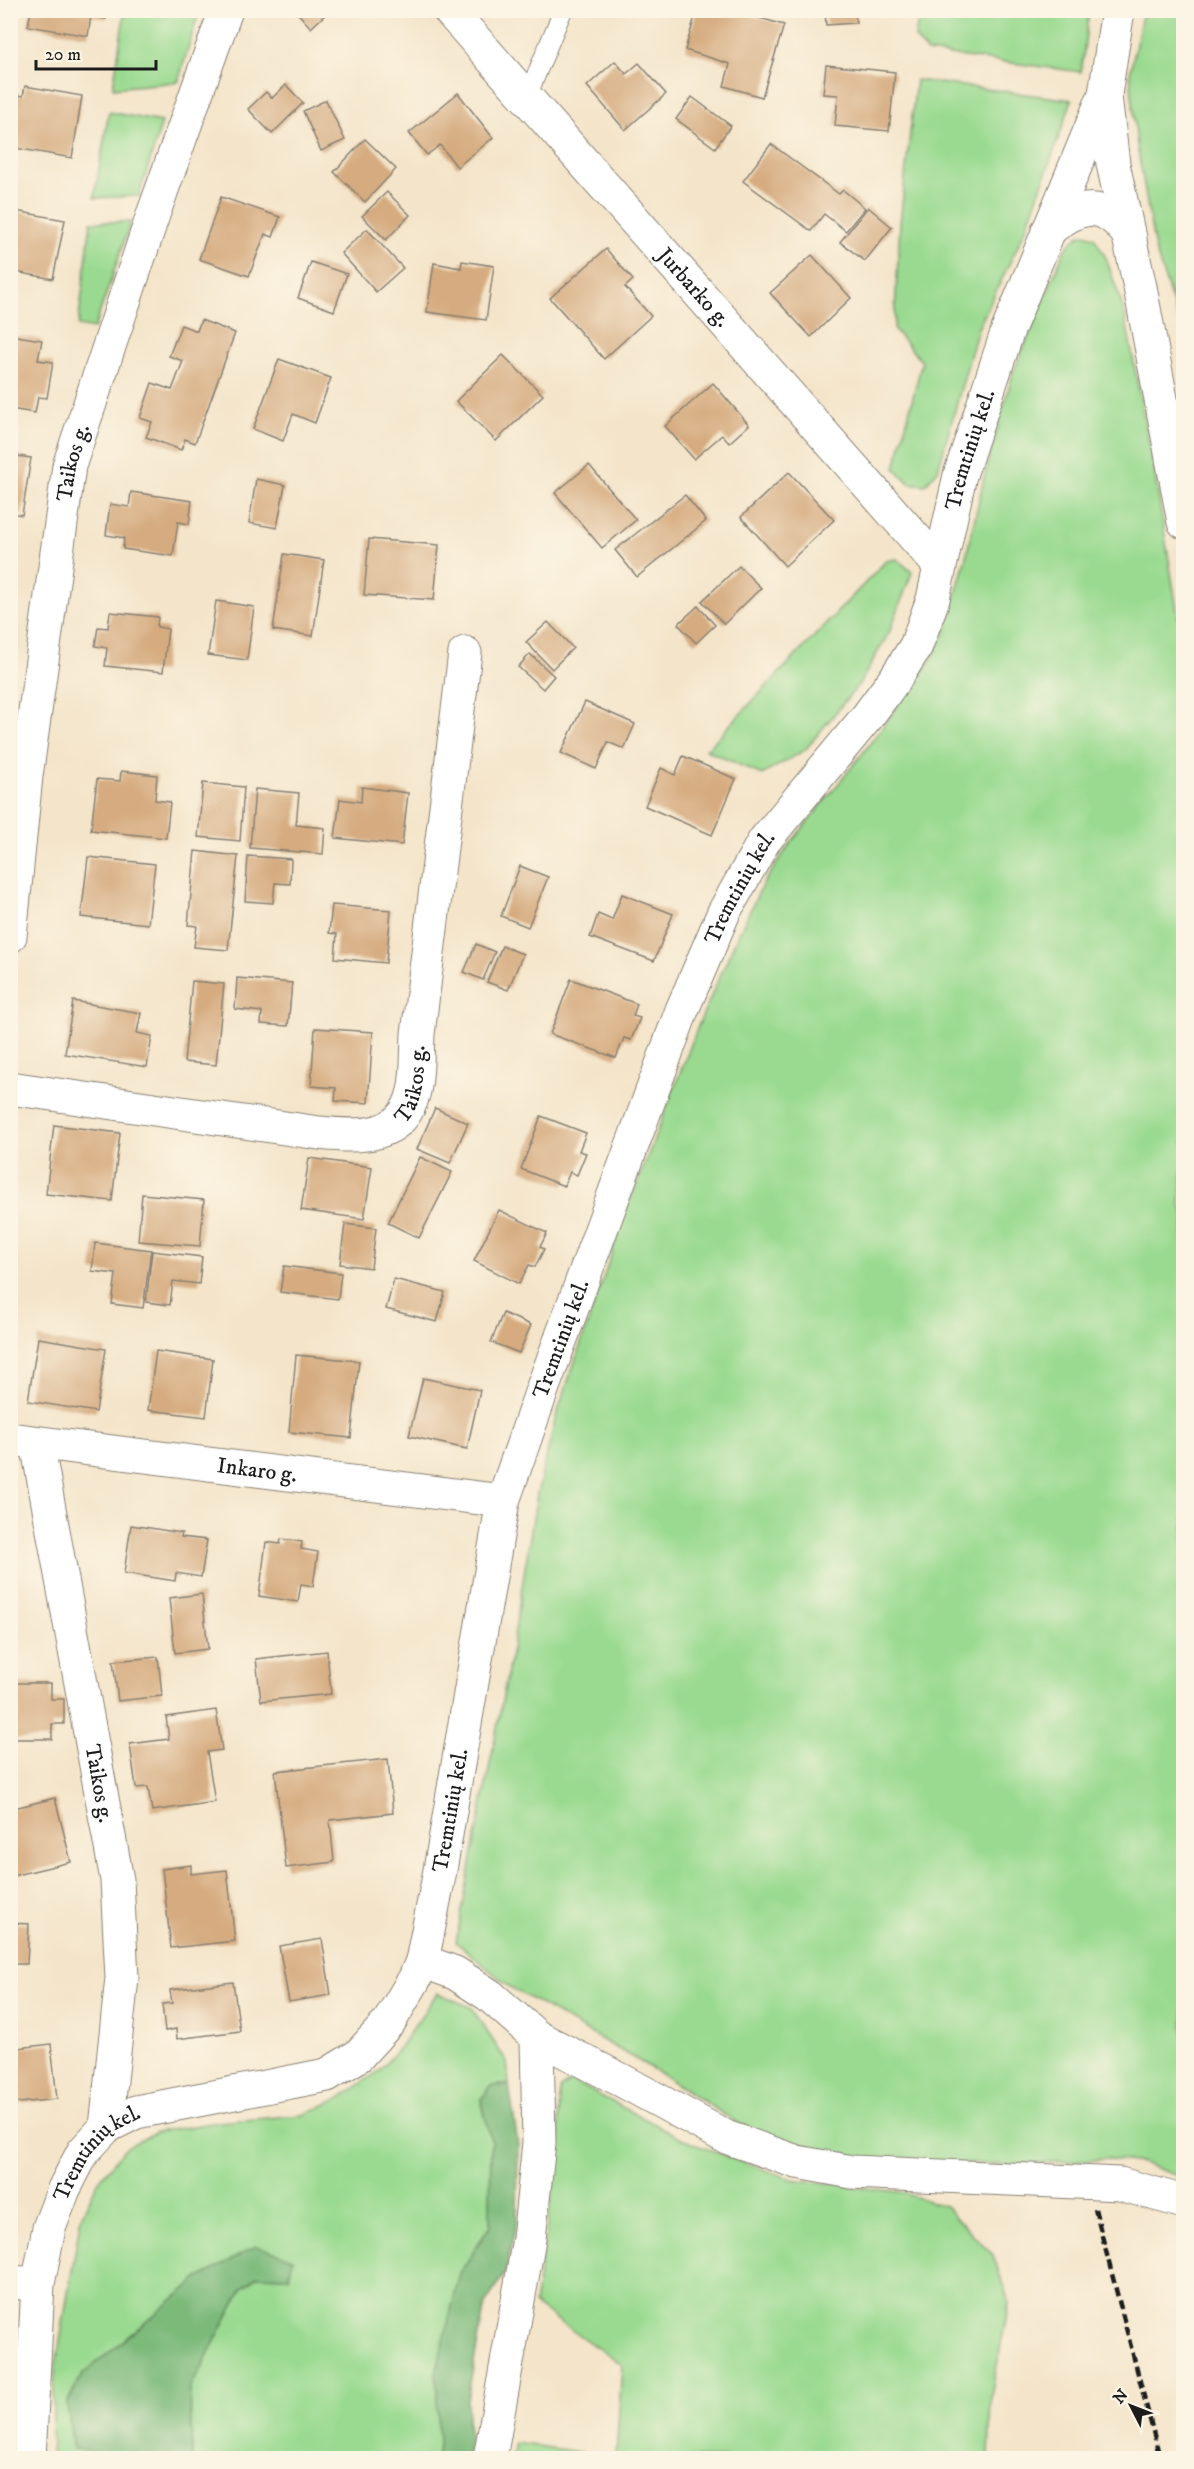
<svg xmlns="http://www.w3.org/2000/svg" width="1194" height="2469" viewBox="0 0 1194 2469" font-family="'IM FELL DW Pica',serif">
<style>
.green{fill:#9ada90;stroke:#5b7b56;stroke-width:1.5}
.forest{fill:#7bba7a;stroke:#4c6b4b;stroke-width:1.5}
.building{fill:#d5ab7f}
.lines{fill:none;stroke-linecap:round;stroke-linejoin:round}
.lane-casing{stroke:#888073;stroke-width:20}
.street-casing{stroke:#888073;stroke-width:35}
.lane{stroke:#fff;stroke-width:18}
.street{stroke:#fff;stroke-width:33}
.rail{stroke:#1c1c1c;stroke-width:4.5;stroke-dasharray:9 4.5;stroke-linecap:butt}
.labels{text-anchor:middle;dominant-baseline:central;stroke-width:5;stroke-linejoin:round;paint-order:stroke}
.street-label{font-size:22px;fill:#1c1c1c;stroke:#fcf5e5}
</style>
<rect width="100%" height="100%" fill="#fcf5e5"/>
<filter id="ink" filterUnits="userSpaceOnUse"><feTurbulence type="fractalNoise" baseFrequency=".0167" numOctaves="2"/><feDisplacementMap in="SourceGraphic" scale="12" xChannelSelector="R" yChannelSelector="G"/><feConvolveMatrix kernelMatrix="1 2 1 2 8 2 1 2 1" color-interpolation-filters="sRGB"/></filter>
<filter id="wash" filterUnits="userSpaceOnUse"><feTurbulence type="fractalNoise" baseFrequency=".008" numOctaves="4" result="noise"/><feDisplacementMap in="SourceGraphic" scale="24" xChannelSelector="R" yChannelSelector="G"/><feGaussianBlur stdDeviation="1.35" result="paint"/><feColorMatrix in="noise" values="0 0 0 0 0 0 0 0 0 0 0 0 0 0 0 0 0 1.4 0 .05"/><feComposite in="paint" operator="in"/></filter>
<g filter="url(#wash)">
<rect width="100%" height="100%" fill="#f4e5ca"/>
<!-- green -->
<g class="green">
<path d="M125,10L199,11L178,82L113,88Z"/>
<path d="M919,11H1089L1081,72L927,52L915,38Z"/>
<path d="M1143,11H1183L1184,289L1179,322L1155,249L1137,145L1130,73Z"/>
<path d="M916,80L1072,100L1026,229L978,328L938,470L925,485L909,483L895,468L922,362L894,329L900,223Z"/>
<path d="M109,112L162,122L139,196L94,198Z"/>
<path d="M91,222H131L94,329L78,326Z"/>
<path d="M1085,234L1094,237L1106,258L1124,311L1154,469L1183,646L1184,1153L1180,1204L1184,1212L1183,2178L1142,2163L1109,2159L1013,2165L868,2160L813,2150L739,2124L658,2072L508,1986L456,1942L512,1649L537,1494L556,1417L624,1217L699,1024L737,937L763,884L790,844L863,753L928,665L946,630L965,561L988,461L1013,373L1065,249L1078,236Z"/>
<path d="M897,559L912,572L890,631L860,683L805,750L762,775L706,750L886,561Z"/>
<path d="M437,1993L471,2007L507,2062L509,2085L492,2086L481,2099L491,2140L490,2226L460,2273L437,2458H192L190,2389L242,2289L257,2276L289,2277L293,2258L199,2278L83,2374L67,2403L73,2449L148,2458H51L55,2371L81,2217L98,2182L125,2148L156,2132L219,2122L303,2115L342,2097L379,2071L400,2047Z"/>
<path d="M572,2081L693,2144L791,2179L900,2192L945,2206L993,2255L1009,2303L991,2396L989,2458H512L515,2443L616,2457L622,2365L534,2304L558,2159L560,2088Z"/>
</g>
<!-- forest -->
<g class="forest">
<path d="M509,2085L518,2145L517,2221L505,2273L485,2304L467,2400L469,2439L466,2458H437L439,2447L436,2373L460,2273L490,2226L491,2140L481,2099L492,2086Z"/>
<path d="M256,2246L293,2258L289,2277L257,2276L242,2289L190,2389L192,2458H148L73,2449L67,2404L83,2374L199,2278Z"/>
</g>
<g id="blocks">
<!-- building -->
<g class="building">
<path d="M31,10H107L106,19L91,16L88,36L28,26Z"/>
<path d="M295,10H330L311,28Z"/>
<path d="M697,10H733L784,25L762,97L724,86L730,64L685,50Z"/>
<path d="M825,10H855L856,23L826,25Z"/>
<path d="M615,61L626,74L639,63L666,94L625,130L587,86Z"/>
<path d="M826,65L895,72L889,131L835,126L838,95L823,94Z"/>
<path d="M286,85L303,103L272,134L248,109L266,92L272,98Z"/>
<path d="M25,86L82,96L72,158L15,148L18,133L10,132V94L23,96Z"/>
<path d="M458,93L493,138L457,167L440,145L427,155L409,133Z"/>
<path d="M692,97L731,126L715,148L676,119Z"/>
<path d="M326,100L345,140L321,151L303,111Z"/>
<path d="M365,139L396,169L365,202L334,172Z"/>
<path d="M771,144L839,194L843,190L865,208L846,231L824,214L811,231L743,181Z"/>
<path d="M387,192L410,215L386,240L362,216Z"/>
<path d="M221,197L280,217L273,237L265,234L249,276L199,259Z"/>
<path d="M868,207L892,227L865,261L840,242Z"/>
<path d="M10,210L65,220L53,279L10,271Z"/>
<path d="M367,229L403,268L376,292L341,253Z"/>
<path d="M606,249L633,280L625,287L651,316L604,359L550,298Z"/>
<path d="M812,255L851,298L811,337L770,293Z"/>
<path d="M462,261L494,266L486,320L427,312L434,263L461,268Z"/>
<path d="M311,262L347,274L334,311L298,298Z"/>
<path d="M201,320L235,333L195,443L185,439L181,450L146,437L152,422L140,418L152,383L172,390L183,361L169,356L181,325L197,331Z"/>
<path d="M10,335L42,340L38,360L53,362L47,398L38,397L35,413L10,409Z"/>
<path d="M503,355L543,395L496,441L456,401Z"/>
<path d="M279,359L331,378L315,423L293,414L283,441L253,429Z"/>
<path d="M713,383L749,425L729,443L722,435L694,459L665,426Z"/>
<path d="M10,455L31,458L22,515L10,513Z"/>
<path d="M589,465L636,520L602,548L555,493Z"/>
<path d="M789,472L834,520L785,566L741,517Z"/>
<path d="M256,479L285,485L277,528L249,523Z"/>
<path d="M131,492L192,501L189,524L178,522L173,556L123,549L124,538L106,535L110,504L129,507Z"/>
<path d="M685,495L706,521L637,577L615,550Z"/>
<path d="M369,539L439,545L434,600L364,595Z"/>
<path d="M284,554L324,560L313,636L273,630Z"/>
<path d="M739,566L761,588L724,624L702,601Z"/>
<path d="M216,601L254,607L247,660L208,655Z"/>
<path d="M698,606L715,625L696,643L678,624Z"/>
<path d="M110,612L158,617L157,627L168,629L163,672L105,666L107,648L95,646L98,627L108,628Z"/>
<path d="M548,622L573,648L552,669L526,642Z"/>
<path d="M530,654L554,676L543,689L518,667Z"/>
<path d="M585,702L635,724L624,749L608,742L596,769L561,753Z"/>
<path d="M683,756L736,779L712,835L645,806L661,768L675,775Z"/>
<path d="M121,771L157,775L155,800L170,802L166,838L91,830L97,779L120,781Z"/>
<path d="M203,783L244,787L240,841L198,837Z"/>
<path d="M362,787L408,793L402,845L335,838L340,799L361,802Z"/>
<path d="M255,789L299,793L296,825L325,828L323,854L250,848Z"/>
<path d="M195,851L238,856L228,950L194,947L197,926L188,925Z"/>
<path d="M248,856L291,859L290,884L275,883L273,903L245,901Z"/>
<path d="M88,857L155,864L148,924L81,917Z"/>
<path d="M520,866L548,877L528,927L501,916Z"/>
<path d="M622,894L673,914L654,961L590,937L598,914L612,920Z"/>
<path d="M332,905L391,910L386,963L335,958L337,934L329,933Z"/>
<path d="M476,944L495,952L483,980L464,972Z"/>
<path d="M502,946L523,954L508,990L487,982Z"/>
<path d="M237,978L292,983L288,1026L261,1024L262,1012L235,1009Z"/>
<path d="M571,979L637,1004L633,1016L640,1018L631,1040L624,1038L616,1058L550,1034Z"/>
<path d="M192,981L224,984L216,1065L184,1062Z"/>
<path d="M73,1001L141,1013L137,1033L152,1036L147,1067L65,1054Z"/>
<path d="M315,1028L373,1032L368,1103L335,1101L336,1088L311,1086Z"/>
<path d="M435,1108L468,1123L450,1163L417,1149Z"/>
<path d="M541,1116L586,1133L579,1151L586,1153L577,1175L570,1172L564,1186L521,1169Z"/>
<path d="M54,1125L120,1133L112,1201L46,1194Z"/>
<path d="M420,1157L452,1172L419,1238L388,1223Z"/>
<path d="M309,1158L372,1167L364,1219L301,1210Z"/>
<path d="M142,1194L204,1200L200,1246L138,1241Z"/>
<path d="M499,1210L547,1233L540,1247L544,1249L535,1267L529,1265L519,1284L474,1261Z"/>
<path d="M345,1224L376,1228L371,1268L340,1264Z"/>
<path d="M95,1243L151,1250L143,1308L112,1304L116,1274L92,1271Z"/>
<path d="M152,1251L202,1257L199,1284L173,1281L170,1305L146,1302Z"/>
<path d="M284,1266L341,1273L338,1299L280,1292Z"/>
<path d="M394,1279L445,1292L437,1322L386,1309Z"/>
<path d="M503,1313L531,1325L519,1353L491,1342Z"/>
<path d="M38,1338L106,1349L96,1412L28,1401Z"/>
<path d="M156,1351L213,1359L206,1417L148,1410Z"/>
<path d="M296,1355L359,1361L351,1438L289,1432Z"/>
<path d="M423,1378L480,1390L467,1449L409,1436Z"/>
<path d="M131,1525L182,1533L181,1537L207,1540L201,1577L176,1573L175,1581L124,1573Z"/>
<path d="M281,1539L302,1542L301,1549L318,1552L313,1586L301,1584L298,1602L259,1596L266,1542L280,1544Z"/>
<path d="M202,1594L208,1649L175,1653L169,1598Z"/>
<path d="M327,1651L331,1694L261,1701L256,1659Z"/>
<path d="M158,1657L162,1696L118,1701L113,1661Z"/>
<path d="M10,1683H51V1699H64V1724H52V1739H10Z"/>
<path d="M216,1710L222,1750L207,1752L215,1802L152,1811L148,1787L136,1788L130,1744L169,1739L166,1717Z"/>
<path d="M388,1759L393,1813L330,1820L334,1862L286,1868L275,1771Z"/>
<path d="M55,1798L71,1862L12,1876L10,1809Z"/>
<path d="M191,1865V1874L227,1870L235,1941L171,1948L162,1869Z"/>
<path d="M10,1923L29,1924L27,1964H10Z"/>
<path d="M322,1939L331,1995L289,2002L279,1946Z"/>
<path d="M233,1982L240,2031L177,2039L176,2029L165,2031L162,2004L172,2003L170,1990Z"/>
<path d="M51,2044L57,2099L10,2104V2049Z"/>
</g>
</g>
</g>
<g filter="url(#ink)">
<use href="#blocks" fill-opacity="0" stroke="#888073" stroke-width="1.5"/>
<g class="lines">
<defs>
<path id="lane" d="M527,97L563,10"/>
<g id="street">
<path id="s1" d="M449,10L939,565"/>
<path d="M1105,96L1113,164L1140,287L1184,522"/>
<path d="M1048,231C1080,204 1104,199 1130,237"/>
<path id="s2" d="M10,936L26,776L69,466L154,212L226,10"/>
<path id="s3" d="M10,1088L319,1133C359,1137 403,1140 414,1091C418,1073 417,1052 418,1034L465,653"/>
<path id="s4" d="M10,1439L503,1501"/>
<path id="s5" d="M37,1443L117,1880L122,1978L106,2127"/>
<path d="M422,1961L455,1973L489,1995L537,2037L539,2143L529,2239L490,2458"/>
<path d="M537,2037L623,2081L726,2137L797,2162L852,2172L1120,2184L1184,2202"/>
<path d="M10,2282L38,2284"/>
<path id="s6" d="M29,2458L38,2284L49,2228L64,2189L83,2152L106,2127L136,2112L327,2075L358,2056L389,2022L415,1978L422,1961L439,1876L503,1501L542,1390L682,1010L724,912L764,841L867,717L895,679L916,646L933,599L960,475L1008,330L1105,94L1118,10"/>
</g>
</defs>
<!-- lane casing -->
<use href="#lane" class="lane-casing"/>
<!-- street casing -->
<use href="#street" class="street-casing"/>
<!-- lane -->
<use href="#lane" class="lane"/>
<!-- street -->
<use href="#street" class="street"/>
<!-- rail -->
<path class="rail" d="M1095,2209L1160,2458"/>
</g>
</g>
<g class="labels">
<!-- street labels -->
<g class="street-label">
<text stroke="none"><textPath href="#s1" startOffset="370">Jurbarko g.</textPath></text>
<text stroke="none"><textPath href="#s6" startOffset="2358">Tremtinių kel.</textPath></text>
<text stroke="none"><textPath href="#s2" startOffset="478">Taikos g.</textPath></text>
<text stroke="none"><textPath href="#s6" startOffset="1854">Tremtinių kel.</textPath></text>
<text stroke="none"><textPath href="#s3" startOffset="435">Taikos g.</textPath></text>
<text stroke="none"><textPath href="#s6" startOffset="1368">Tremtinių kel.</textPath></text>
<text stroke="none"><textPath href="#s4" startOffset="249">Inkaro g.</textPath></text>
<text stroke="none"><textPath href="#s5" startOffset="346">Taikos g.</textPath></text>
<text stroke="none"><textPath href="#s6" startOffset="882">Tremtinių kel.</textPath></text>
<text stroke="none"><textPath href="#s6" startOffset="324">Tremtinių kel.</textPath></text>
</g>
</g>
<!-- margin -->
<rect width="1194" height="2469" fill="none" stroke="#fcf5e5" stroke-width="36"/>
<!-- north arrow -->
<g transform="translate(1131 2406) rotate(312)" stroke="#fcf5e5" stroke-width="4.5" paint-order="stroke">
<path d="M0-4.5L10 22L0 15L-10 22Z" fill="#1c1c1c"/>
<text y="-9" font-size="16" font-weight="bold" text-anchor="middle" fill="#1c1c1c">N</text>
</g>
<!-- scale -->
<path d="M36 60v9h120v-9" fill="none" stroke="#1c1c1c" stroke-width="3"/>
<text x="45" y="60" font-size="18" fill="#1c1c1c" stroke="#fcf5e5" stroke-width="4.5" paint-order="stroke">20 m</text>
</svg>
